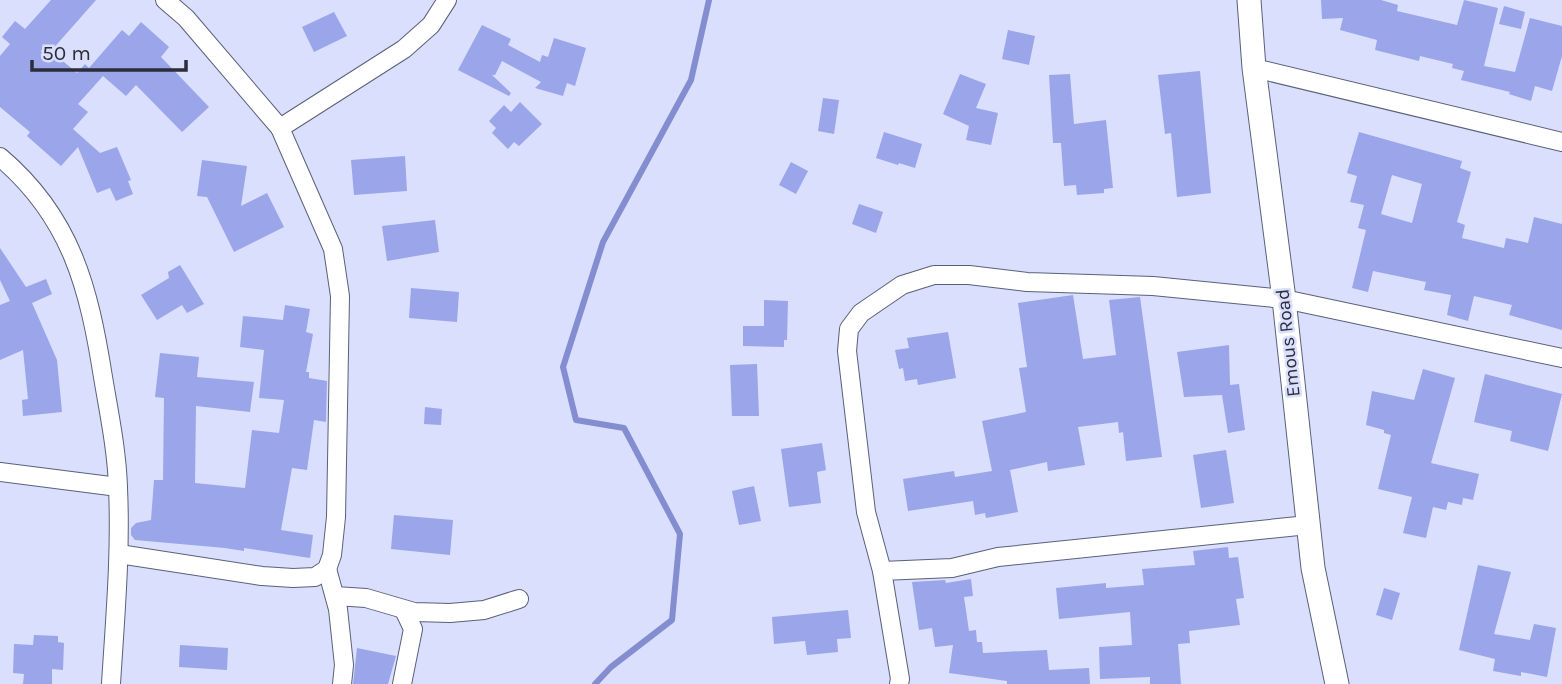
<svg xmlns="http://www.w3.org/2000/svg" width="1562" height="684" viewBox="0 0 1562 684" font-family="Karla,sans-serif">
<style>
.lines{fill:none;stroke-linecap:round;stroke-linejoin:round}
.stream{stroke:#838dd0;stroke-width:6}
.building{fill:#9aa5ea;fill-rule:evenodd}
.minor-casing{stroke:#5b6079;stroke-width:20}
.tertiary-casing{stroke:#5b6079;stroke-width:25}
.minor{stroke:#fff;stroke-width:18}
.tertiary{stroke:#fff;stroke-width:23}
.labels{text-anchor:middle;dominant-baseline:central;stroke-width:5;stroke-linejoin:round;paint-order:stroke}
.street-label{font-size:19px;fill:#2b2d38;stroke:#d9dffc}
</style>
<rect width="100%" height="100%" fill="#d9dffc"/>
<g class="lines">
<!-- stream -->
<path class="stream" d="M595,684L611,667L672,620L680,534L624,428L576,420L563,367L603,242L691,80L709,0"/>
</g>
<!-- building -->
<g class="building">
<path d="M51,0H96L51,51L77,73L85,64L89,68L122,30L129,36L141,22L169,47L161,57L209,107L182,132L136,85L126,96L103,76L78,104L88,112L73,129L100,153L117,147L131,180L128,181L133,194L116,201L110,188L97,193L78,147L61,166L27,136L30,132L0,107V56L10,44L2,37L15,21L25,29Z"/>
<path d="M1321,0H1381L1398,5L1397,11L1457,25L1464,0L1498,8L1484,66L1515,72L1530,18L1562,26V56L1552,91L1535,86L1531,101L1509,94L1510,92L1461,80L1464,71L1452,68L1453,64L1420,56L1419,61L1375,50L1377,40L1340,30L1343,18L1322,19Z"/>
<path d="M1504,6L1525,12L1521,29L1499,24Z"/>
<path d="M334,12L347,36L314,52L302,27Z"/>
<path d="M482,25L511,39L508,45L540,62L542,55L548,57L554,38L586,48L575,86L567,83L563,96L535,88L541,82L502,61L495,75H492L511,93L509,96L458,70Z"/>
<path d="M1008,30L1035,36L1029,65L1002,59Z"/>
<path d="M1200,71L1211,193L1177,197L1171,133L1165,134L1158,75Z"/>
<path d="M960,74L986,84L976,108L998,113L991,145L966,140L969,126L943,114Z"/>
<path d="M1070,74L1074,124L1106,120L1113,188L1104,189V193L1077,195L1076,185L1064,186L1061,143H1053L1049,75Z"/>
<path d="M823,98L839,100L834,134L818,131Z"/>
<path d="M520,102L542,124L519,146L514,142L508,149L492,133L496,128L489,121L504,105L511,112Z"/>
<path d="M884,132L922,144L915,168L899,163L898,165L876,158Z"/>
<path d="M1359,132L1462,161L1460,168L1471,172L1457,222L1465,225L1462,238L1504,248L1506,238L1528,243L1534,217L1562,224V330L1509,315L1512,305L1474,296L1468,321L1447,315L1451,295L1424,290L1426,282L1373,271L1368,292L1352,288L1366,230L1358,228L1364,205L1350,202L1357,176L1347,173ZM1392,175L1422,184L1412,223L1381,214Z"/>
<path d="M405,156L407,191L354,195L351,160Z"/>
<path d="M202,160L247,166L241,206L267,193L284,227L234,252L207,197L197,196Z"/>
<path d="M791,162L808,171L796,194L779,185Z"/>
<path d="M859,204L883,212L876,233L852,224Z"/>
<path d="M435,220L439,252L387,261L382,226Z"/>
<path d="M0,248L26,287L46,279L52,294L32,303L57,360L62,412L23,416L22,400L28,399L23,350L0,360V305L10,301L0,280Z"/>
<path d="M180,265L204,304L187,313L182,305L157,320L141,295L169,278L168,272Z"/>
<path d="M411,288L459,292L457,322L409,318Z"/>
<path d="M1073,295L1083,359L1116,355L1109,300L1140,297L1162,457L1126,461L1123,432L1119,433L1118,422L1078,427L1085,465L1048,471L1047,462L1010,470L1018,512L986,518L985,513L975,515L973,501L908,511L903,479L954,471L955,477L992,471L982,421L1026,412L1019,368L1027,367L1018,303Z"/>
<path d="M764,300L788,301L787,340H784V347L743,346V326H764Z"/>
<path d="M285,305L310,309L306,332L313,334L306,372H309V378L327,381L326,422L314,420L307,470L292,468L281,530L313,535L310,558L244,548V551L225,548L135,540L131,535V528L136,523L151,520L154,480H163L164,398L155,397L160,353L199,357L197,377L254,382L250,412L196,406L195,483L245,488L252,430L279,433L284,400L259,398L264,350L240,347L243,316L283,320Z"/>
<path d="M948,332L956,378L918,385L917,379L905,381L903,368L899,369L895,350L909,348L907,338Z"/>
<path d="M1229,345L1230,385L1239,384L1245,430L1228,433L1222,395L1184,397L1177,352Z"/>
<path d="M757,364L759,416H732L730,365Z"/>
<path d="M1423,369L1455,378L1431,463L1479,474L1473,500L1463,498L1462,505L1448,502L1446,510L1433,507L1426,538L1403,533L1412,497L1378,489L1391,435L1384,433V430L1366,425L1372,391L1414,400Z"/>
<path d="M1485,374L1562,394L1548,451L1510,441L1512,431L1474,422Z"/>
<path d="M425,407L442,409L441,425L424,424Z"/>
<path d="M822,443L826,470L817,472L821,503L789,507L781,449Z"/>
<path d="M1226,450L1234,503L1201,508L1193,455Z"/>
<path d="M754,486L761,521L739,525L732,491Z"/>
<path d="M394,515L453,520L450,555L391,549Z"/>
<path d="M1228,547L1229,558L1238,557L1244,598L1236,599L1240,625L1189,631L1190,643L1178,644L1181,684H1150V677L1100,679L1099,647L1132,645L1130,612L1059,619L1056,588L1106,583V588L1144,585L1142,569L1195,565L1193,551Z"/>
<path d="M1478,565L1511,572L1494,634L1530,640L1534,624L1556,628L1547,677L1521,672V676L1493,671L1495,659L1459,650Z"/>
<path d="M971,579L973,596L964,597L969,631L976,630L977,642H982L983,653L1047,650L1049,670L1089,668L1090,684H1007V681L949,673L953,645L935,647L932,628L919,630L912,582L945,580L946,583Z"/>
<path d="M1384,588L1400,593L1392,620L1376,615Z"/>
<path d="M848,610L851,638L837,639L838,652L807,655L805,641L774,644L772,617Z"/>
<path d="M34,635L58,636V642L64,643L63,670L52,669V684H23L24,674L13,673L14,644L33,645Z"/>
<path d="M180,645L228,648L227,670L179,667Z"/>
<path d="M357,648L396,656L388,684H353Z"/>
</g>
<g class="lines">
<defs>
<g id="minor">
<path d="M1254,68L1562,142"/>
<path d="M280,128L404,49L431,25L447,0"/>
<path d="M0,157C72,218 89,289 103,377C109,413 117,451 118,488C121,553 115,619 111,684"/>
<path d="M0,472L118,487"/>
<path d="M119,554L262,576L293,578L315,577L327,569L332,555L336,517L340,296L333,249L280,128L186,18L165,0"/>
<path d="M327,569L338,609L344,665L342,684"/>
<path d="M882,571L952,568L998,557L1308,525"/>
<path d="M335,596L366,598L414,612L450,613L484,610L519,599"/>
<path d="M402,684L413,629L404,610"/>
<path d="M899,684L900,679L882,571L866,512L847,351L849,329L861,313L902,285L934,275H969L1027,282L1153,286L1284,299L1562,358"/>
</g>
<path id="tertiary" d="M1249,0L1254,68L1284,299L1313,568L1337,684"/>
</defs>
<!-- minor casing -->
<use href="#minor" class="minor-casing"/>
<!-- tertiary casing -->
<use href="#tertiary" class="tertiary-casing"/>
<!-- minor -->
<use href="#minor" class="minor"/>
<!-- tertiary -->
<use href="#tertiary" class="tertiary"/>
</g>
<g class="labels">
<!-- street labels -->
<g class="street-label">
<text transform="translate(1288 343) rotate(-96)">Emous Road</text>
</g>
</g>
<!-- scale -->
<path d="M32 60v10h154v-10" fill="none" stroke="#2b2d38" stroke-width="3.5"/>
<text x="42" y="60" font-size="21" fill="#2b2d38" stroke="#d9dffc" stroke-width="5" paint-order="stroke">50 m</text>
</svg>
